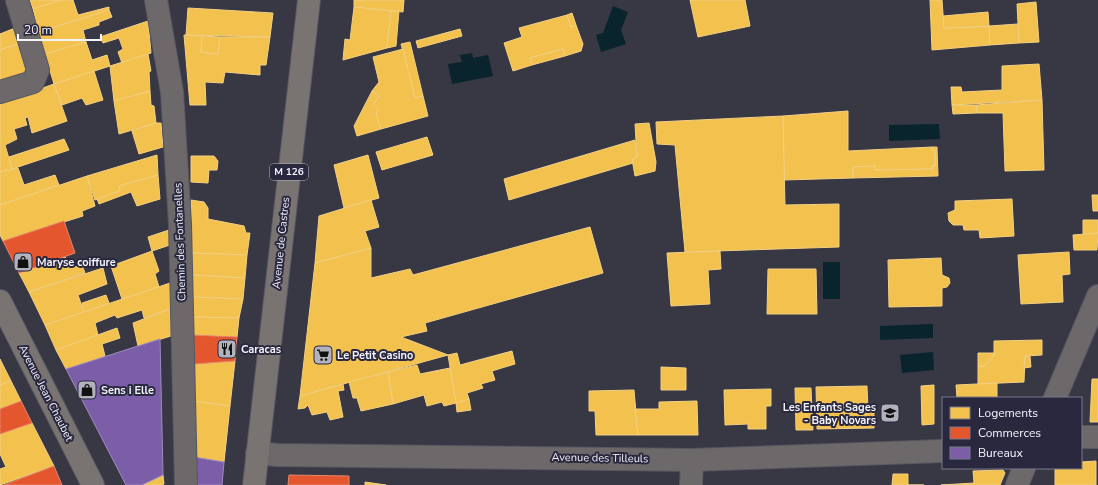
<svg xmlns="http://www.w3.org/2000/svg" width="1098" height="485" viewBox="0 0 1098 485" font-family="'Nunito Sans',sans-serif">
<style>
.water{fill:#09242d}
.homes{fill:#f2c14e;stroke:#f3d082}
.shops{fill:#e4572e;stroke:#e9866c}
.offices{fill:#7b5ea7;stroke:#9f8bc1}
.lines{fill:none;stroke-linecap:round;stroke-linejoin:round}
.minor-casing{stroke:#575661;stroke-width:24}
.major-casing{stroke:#575661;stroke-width:24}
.minor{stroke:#6d696a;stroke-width:22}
.major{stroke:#797372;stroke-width:22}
.labels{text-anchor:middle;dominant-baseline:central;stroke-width:4;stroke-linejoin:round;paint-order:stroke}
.shield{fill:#29283f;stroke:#b7b7c4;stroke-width:1}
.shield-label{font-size:10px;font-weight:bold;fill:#f4f4fd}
.street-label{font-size:11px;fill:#f4f4fd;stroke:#29283f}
.poi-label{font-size:11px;font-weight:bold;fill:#f4f4fd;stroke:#29283f;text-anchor:start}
</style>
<rect width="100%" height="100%" fill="#383744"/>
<!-- water -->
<g class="water">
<path d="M613,6L628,12L621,30L626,44L601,52L596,35L603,33Z"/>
<path d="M472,53L473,58L488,55L493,76L452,84L448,64L462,62L460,55Z"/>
<path d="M939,124L940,139L889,141V125Z"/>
<rect x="823" y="262" width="17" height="37"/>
<path d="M933,324V338L880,340V326Z"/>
<path d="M933,352L934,370L902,373L900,355Z"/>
</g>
<!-- homes -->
<g class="homes">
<path d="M30,0H61L33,9Z"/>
<path d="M61,0H73L78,15L109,7V10L39,32L33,9Z"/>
<path d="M354,0H404L403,12L354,7Z"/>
<path d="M690,0H745L750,26L698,37Z"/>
<path d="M930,0H942L944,28L989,26L990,45L932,50Z"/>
<path d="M1036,2L1039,42L1019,43L1017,4Z"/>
<path d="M354,7L391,11L387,48L343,60L345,39L350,40Z"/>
<path d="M188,8L273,13L270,37L186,35Z"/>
<path d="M109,10L112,17L99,22V25L83,30L86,42L45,54L39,32Z"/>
<path d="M391,11H399L396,46L387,48Z"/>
<path d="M988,12L989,26L944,28L943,16Z"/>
<path d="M572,13L576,25L571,27L567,15Z"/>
<path d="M567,15L571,27L576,25L583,44L581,51L565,56L563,49L530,58L532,65L513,71L504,43L522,37L519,28Z"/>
<path d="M148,21L151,53L122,63L118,52L123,49L119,38L103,43L100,37Z"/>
<path d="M1018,24L1019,43L990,45L989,26Z"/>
<path d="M15,28L20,43L0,50V34Z"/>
<path d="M460,29L462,36L418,48L416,41Z"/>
<path d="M184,35L202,36L201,52L218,54L220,37H270L266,65H260V75L225,72L223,83L205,82L206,105H190Z"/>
<path d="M202,36L220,37L218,54L201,52Z"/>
<path d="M86,42L92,60L107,55L110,66L54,84L45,54Z"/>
<path d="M410,42L423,96L415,98L401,44Z"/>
<path d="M20,43L29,72L0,81V50Z"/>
<path d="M403,49L415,98L423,96L428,116L381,129L376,114L378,108L373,105L379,96L372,91L379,82L373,57Z"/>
<path d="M563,49L565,56L532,65L530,58Z"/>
<path d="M148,54L151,71L149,72L150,91L114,101L110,66Z"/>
<path d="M1039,64L1042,100L952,105L951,87H961L962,92L1002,90V66Z"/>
<path d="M94,71L103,100L86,105L82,98L62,105L54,84Z"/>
<path d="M54,84L67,121L32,133L28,117L25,118L27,125L14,129L17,139L5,145L12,169L0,172V103Z"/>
<path d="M150,91L151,105L154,106L156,123L119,134L114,101Z"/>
<path d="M372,91L379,96L373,105L378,108L376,114L381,129L357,136L354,126Z"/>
<path d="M1042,100L1044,170L1005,171L1003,113H977L976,105Z"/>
<path d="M952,105H976L977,113L953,114Z"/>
<path d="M848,111V151L932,147V150H935V166H932L933,169L875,170V166L853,167V178L784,180L783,116Z"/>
<path d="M783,116L785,205L839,204V247L685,252L675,145L657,144L656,122Z"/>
<path d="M156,123H161L163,147L139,154L132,131Z"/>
<path d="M649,123L656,162L655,171L635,176L632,159L637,157L635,124Z"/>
<path d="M427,137L433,155L382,170L376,152Z"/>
<path d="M64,139L69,150L12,169L9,157Z"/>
<path d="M635,140L637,157L632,159L633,163L509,200L504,179Z"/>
<path d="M932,147H937L938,176L853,178V167L875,166V170L933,169L932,166H935V150H932Z"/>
<path d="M157,155L158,175L119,186L120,191L95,200L87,176Z"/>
<path d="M368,155L379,198L344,208L334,165Z"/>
<path d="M191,156H214L218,161L217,170H209L208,183L191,182Z"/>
<path d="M18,168L24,185L55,175L59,185L0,205V172Z"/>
<path d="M158,175L160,199L137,206L131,192L99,204L97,199L120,191L119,186Z"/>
<path d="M87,176L95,206L82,211L83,216L3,241L0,235V205Z"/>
<path d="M1092,195H1098V211H1093Z"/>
<path d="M1012,199L1014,236L980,238L979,230H964L963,225H953L949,221L948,213L955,210V201Z"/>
<path d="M191,200L204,202L208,208V219L244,226L246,233H250L247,255L191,253Z"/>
<path d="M371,200L379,227L365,231L371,248L315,263L319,216Z"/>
<path d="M1083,220H1098V233L1083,234Z"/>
<path d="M590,227L603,273L425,323L427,331L401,337L448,355L300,396L315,263L371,248V278L410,269L413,275Z"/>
<path d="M169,230L170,245L152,251L148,237Z"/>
<path d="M1098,233L1097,250H1074L1073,235Z"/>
<path d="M152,251L159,271L155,274L159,287L122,299L111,266Z"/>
<path d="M720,251L721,269L708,270L710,304L671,306L667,253Z"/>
<path d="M1069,252L1070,274L1062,275L1063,302L1021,304L1018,255Z"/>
<path d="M191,253L247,255L245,278L192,275Z"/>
<path d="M65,257L70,268L82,265L85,273L29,292L19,273Z"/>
<path d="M941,258L942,275L949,278L950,283L947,287L942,288V306L889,307L888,260Z"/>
<path d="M103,268L107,284L78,295L84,312L45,325L29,292Z"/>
<path d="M768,269H816L817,314H767Z"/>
<path d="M192,275L245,278L243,299L192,297Z"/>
<path d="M170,283V309L144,318L142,310L117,318L115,315L95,323L98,335L56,350L45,325Z"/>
<path d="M106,295L109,303L84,312L82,303Z"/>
<path d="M192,297L243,299L239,318L192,317Z"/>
<path d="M170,309L171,336L138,346L133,323Z"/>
<path d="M192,317L239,318L237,337L192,335Z"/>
<path d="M117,328L120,338L102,344L105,356L66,369L56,350Z"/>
<path d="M1042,340V355L1025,356L1024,382L978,384V366H985L994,356V341Z"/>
<path d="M512,351L515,364L492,371L495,380L481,384L483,388L467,393L469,399L456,403L448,355L457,353L460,365Z"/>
<path d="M978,353H994V356L985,366H978Z"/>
<path d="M1025,356H1030L1031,367L1024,368Z"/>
<path d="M0,359L11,381L0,385Z"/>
<path d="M235,361L230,406L194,401V364Z"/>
<path d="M417,365L420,374L450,368L456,403L444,406L442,402L427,406L424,395L393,404L388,372Z"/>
<path d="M661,367L686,368V390H661Z"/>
<path d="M388,372L393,404L361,411L357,398H353L349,382Z"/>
<path d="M1092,379H1098V422H1090Z"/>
<path d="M11,381L21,401L0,409V385Z"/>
<path d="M997,383V398H957L956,385Z"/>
<path d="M343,384L344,390L338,391L343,417L330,420L327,412L312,415L308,405L305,408L298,409L300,396Z"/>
<path d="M934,385V424L922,425L921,386Z"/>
<path d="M867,386L868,410L874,409V428L817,429L816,387Z"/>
<path d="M795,388H811L813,430H796Z"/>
<path d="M771,389V406H766V429H748V424L725,425L724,390Z"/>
<path d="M634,390L638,435H596L595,411H589V391Z"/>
<path d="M469,399L471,410L457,412L456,403Z"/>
<path d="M194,401L230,406L224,462L194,457Z"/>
<path d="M697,401L698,435H638L635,409H659V402Z"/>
<path d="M32,423L54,466L0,485V469L6,467L0,454V434Z"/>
<path d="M1096,461V485H1055V468H1081V462Z"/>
<path d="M1003,470L1005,473L1000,485H941L974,483L973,471Z"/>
<path d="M893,474H908V485H924H892Z"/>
<path d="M163,475L164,484L162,485H142Z"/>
<path d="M365,482L386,485H365Z"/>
</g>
<!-- shops -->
<g class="shops">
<path d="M64,221L75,253L19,273L3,241Z"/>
<path d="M192,335L237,337L235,361L194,364Z"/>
<path d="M21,401L32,423L0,434V409Z"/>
<path d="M54,466L62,485H4Z"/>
<path d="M289,475L349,476V485H288Z"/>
</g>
<!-- offices -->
<g class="offices">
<path d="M160,339L163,475L142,485H126L66,369Z"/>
<path d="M194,457L224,462L222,485H195Z"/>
</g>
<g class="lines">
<defs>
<g id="minor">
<path d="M156,0L172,92L180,224L186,485"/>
<path d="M0,92L33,82L38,70L17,0"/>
<path d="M1055,398L1098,296"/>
<path d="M1081,437H1098"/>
<path d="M257,453L277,455L692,460L943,451"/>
<path d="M691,485L692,460"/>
<path d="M1017,485L1024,468"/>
</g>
<g id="major">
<path d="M0,301L93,485"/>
<path d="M254,485L309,0"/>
</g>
</defs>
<!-- minor casing -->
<use href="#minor" class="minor-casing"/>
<!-- major casing -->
<use href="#major" class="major-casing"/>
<!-- minor -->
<use href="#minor" class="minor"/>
<!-- major -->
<use href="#major" class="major"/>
</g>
<!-- icons -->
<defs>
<symbol id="shop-square" viewBox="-11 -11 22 22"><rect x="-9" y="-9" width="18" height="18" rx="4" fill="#b2b2bc" stroke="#29283f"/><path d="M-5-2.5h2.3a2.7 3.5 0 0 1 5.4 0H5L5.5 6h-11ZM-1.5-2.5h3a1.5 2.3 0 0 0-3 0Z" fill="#111"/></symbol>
<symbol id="restaurant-square" viewBox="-11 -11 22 22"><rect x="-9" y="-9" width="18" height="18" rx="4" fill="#b2b2bc" stroke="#29283f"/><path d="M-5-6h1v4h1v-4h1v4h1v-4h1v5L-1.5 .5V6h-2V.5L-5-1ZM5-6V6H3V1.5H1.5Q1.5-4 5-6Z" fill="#111"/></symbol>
<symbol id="supermarket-square" viewBox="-11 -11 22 22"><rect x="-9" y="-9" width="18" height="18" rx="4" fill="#b2b2bc" stroke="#29283f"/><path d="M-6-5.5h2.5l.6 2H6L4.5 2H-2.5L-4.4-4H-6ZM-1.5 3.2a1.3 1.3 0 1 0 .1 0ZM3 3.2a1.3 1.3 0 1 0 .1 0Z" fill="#111"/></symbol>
<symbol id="school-square" viewBox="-11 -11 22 22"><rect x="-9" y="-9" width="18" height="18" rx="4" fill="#b2b2bc" stroke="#29283f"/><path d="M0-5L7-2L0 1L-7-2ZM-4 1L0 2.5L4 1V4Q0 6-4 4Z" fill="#111"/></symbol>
</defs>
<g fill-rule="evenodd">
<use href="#shop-square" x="12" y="251" width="22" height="22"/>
<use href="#restaurant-square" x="216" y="338" width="22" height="22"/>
<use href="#supermarket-square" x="312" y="344" width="22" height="22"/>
<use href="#shop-square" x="76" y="379" width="22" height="22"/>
<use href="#school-square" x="879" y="402" width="22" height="22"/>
</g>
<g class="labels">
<!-- shield labels -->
<rect class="shield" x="270" y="164" width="38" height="16" rx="3"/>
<g class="shield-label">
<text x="289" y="172">M 126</text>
</g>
<!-- street labels -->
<g class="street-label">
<text transform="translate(180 242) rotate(-92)">Chemin des Fontanelles</text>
<text transform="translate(281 243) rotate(-84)">Avenue de Castres</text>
<text transform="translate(46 393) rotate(63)">Avenue Jean Chaubet</text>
<text transform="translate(600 458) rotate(1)">Avenue des Tilleuls</text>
</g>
<!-- poi labels -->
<g class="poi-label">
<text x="37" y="262">Maryse coiffure</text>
<text x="241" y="349">Caracas</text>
<text x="337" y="355">Le Petit Casino</text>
<text x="101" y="390">Sens i Elle</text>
<text x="876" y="407" text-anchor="end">Les Enfants Sages<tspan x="876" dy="13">- Baby Novars</tspan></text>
</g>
</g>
<!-- legend -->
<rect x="942" y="397" width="140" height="72" fill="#29283f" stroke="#7a7a8b"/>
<rect x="950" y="407" width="20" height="12" fill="#f2c14e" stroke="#7a7a8b"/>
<text x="978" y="417" font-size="12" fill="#f4f4fd">Logements</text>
<rect x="950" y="427" width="20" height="12" fill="#e4572e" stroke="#7a7a8b"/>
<text x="978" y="437" font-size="12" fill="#f4f4fd">Commerces</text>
<rect x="950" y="447" width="20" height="12" fill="#7b5ea7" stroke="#7a7a8b"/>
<text x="978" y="457" font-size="12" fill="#f4f4fd">Bureaux</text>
<!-- scale -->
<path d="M18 34v6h83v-6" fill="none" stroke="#f4f4fd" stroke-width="2"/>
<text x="24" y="34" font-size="12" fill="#f4f4fd" stroke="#29283f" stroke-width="3" paint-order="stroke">20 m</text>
</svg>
